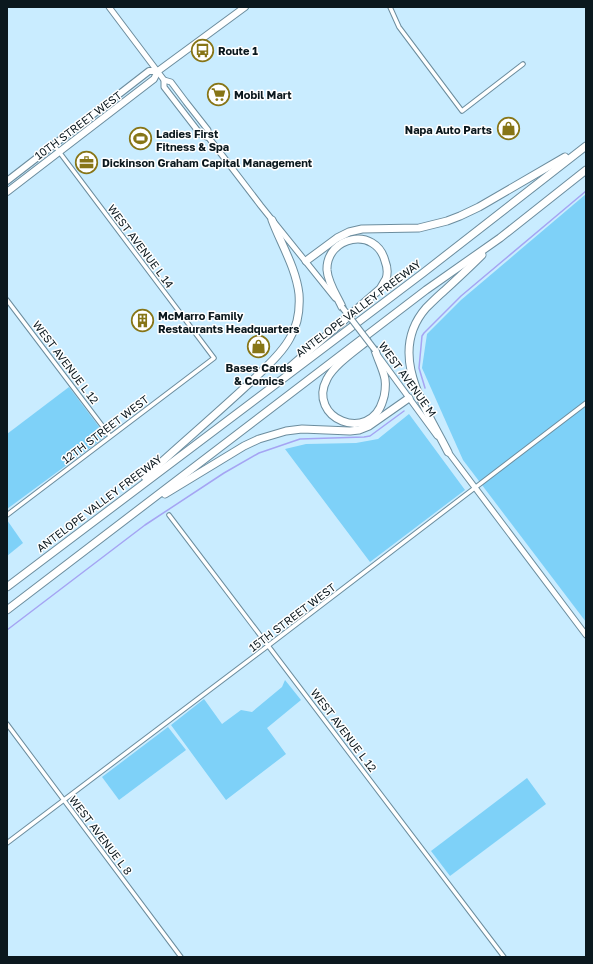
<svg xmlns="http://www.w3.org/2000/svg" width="593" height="964" viewBox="0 0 593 964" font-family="'Golos Text',sans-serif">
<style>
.green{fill:#7ed1f8}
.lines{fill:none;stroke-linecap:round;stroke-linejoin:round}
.stream{stroke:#a5a4f3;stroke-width:1.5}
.street-casing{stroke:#6c8d9e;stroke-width:5.5}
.secondary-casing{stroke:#6c8d9e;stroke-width:7}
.primary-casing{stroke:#6c8d9e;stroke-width:8}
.highway-casing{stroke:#6c8d9e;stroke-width:9}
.street{stroke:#fff;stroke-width:3.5}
.secondary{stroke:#fff;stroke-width:5}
.primary{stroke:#fff;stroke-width:6}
.highway{stroke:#fff;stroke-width:7}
.secondary-bridge-casing{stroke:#6c8d9e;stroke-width:7;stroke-linecap:butt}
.secondary-bridge{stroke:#fff;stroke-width:5}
.labels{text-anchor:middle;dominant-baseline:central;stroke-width:3;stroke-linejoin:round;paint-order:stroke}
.poi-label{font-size:11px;font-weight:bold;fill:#0b181e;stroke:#fff;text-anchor:start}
.street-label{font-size:11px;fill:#0b181e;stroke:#fff}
</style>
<rect width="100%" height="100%" fill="#c9ecff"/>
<!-- green -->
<g class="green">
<path d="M586,194V622L463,460L422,368L427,334L461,300Z"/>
<path d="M69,387L106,436L7,509V434Z"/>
<path d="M409,414L465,490L370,562L285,449L306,444L356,443L378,439Z"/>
<path d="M7,520L23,543L7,556Z"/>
<path d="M285,680L301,700L267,728L286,754L226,800L171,725L204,699L222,724L241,710L252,712L282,687Z"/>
<path d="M168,727L186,750L119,800L102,777Z"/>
<path d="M527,778L546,804L450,876L431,851Z"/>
</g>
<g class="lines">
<!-- stream -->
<g class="stream">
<path d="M425,388L419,368L422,336L424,333L461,296L586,191"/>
<path d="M7,630L145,525L224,473L259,453L300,439L364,437L370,436L404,411"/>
</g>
<defs>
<g id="street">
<path d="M390,7L399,27L462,111L523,64"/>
<path d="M7,300L110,436"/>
<path d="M7,515L214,358L54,145"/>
<path d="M169,515L504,957"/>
<path d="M7,724L181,957"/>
<path d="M7,843L269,645L586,403"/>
</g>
<g id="secondary">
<path d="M109,7L164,80V87L201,135L209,138"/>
<path d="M164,80L171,82L186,102L208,130L209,138L261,206L335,298"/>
<path d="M379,357L437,436"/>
<path d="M446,449L586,635"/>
</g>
<g id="primary">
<path d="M7,181L149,71H158"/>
<path d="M7,192L154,79L158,71L245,7"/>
</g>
<g id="highway">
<path d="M306,261L337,238L349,232L362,229L419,228L447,221L460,216L479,207L565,157"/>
<path d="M367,341C355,351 334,365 327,379C306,418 370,445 383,400C385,395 386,385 385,379C383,369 378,360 375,350"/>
<path d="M289,368L380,289C382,286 384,282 386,279C388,273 387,266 385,261C376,226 326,236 327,270C328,283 337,296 342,307"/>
<path d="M448,452C426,408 386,354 426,308C432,302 438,296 444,291C457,279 470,267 482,255"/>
<path d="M145,477C182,443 220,411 256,377C268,365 282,353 290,338C298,325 300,309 299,294C296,268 281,244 272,220"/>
<path d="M165,494L244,446L259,439L286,431L302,429L350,431L359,430L369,426L409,398"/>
<path d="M7,587L423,273L586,146"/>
<path d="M7,610L426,290L500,238L586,170"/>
</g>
</defs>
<!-- street casing -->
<use href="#street" class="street-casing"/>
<!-- secondary casing -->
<use href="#secondary" class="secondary-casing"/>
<!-- primary casing -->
<use href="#primary" class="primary-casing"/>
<!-- highway casing -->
<use href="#highway" class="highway-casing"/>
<!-- street -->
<use href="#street" class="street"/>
<!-- secondary -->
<use href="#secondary" class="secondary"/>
<!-- primary -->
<use href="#primary" class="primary"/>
<!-- highway -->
<use href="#highway" class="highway"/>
<defs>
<path id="secondary-bridge" d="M342,307L375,350"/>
</defs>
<!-- secondary-bridge casing -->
<use href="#secondary-bridge" class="secondary-bridge-casing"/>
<!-- secondary-bridge -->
<use href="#secondary-bridge" class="secondary-bridge"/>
</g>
<!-- icons -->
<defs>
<symbol id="bus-ring" viewBox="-11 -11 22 22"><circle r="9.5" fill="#fff" stroke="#877517" stroke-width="1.5"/><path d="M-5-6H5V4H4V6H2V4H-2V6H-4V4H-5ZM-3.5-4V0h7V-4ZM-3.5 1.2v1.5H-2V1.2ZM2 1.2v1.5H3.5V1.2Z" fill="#877517"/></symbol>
<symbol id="supermarket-ring" viewBox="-11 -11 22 22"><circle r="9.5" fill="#fff" stroke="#877517" stroke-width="1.5"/><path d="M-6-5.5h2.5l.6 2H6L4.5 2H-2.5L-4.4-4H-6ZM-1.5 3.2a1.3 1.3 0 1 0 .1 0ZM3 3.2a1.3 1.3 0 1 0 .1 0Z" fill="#877517"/></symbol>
<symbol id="shop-ring" viewBox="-11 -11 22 22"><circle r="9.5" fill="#fff" stroke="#877517" stroke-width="1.5"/><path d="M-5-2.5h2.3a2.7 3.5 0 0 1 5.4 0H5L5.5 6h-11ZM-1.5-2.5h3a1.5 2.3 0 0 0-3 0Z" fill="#877517"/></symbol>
<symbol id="stadium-ring" viewBox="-11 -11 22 22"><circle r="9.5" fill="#fff" stroke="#877517" stroke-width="1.5"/><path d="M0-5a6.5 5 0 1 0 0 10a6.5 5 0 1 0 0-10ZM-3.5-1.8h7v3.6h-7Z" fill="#877517"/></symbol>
<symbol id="office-ring" viewBox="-11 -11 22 22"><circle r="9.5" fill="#fff" stroke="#877517" stroke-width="1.5"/><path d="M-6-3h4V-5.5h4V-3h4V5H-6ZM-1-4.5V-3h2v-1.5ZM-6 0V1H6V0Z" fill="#877517"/></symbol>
<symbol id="building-ring" viewBox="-11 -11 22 22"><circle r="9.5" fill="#fff" stroke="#877517" stroke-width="1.5"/><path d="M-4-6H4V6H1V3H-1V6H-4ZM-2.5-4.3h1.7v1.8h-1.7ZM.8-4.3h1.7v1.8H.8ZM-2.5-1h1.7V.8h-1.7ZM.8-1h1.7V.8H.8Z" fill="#877517"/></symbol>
</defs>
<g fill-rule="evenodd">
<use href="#bus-ring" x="190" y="38" width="25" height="25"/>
<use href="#supermarket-ring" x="206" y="82" width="25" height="25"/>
<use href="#shop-ring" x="496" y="116" width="25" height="25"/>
<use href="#stadium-ring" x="128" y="126" width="25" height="25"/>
<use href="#office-ring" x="74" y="150" width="25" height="25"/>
<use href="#building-ring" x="130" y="308" width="25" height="25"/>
<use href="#shop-ring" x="246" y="334" width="25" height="25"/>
</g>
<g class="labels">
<!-- poi labels -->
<g class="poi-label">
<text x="218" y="50">Route 1</text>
<text x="234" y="94">Mobil Mart</text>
<text x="492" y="129" text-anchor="end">Napa Auto Parts</text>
<text x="156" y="133">Ladies First<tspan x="156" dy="13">Fitness &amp; Spa</tspan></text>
<text x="102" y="162">Dickinson Graham Capital Management</text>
<text x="158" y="315">McMarro Family<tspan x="158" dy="13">Restaurants Headquarters</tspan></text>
<text x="259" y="367" text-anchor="middle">Bases Cards<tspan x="259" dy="13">&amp; Comics</tspan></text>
</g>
<!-- street labels -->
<g class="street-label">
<text transform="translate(78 125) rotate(-37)">10TH STREET WEST</text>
<text transform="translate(141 246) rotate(53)">WEST AVENUE L 14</text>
<text transform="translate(358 308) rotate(-37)">ANTELOPE VALLEY FREEWAY</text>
<text transform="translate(66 362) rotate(53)">WEST AVENUE L 12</text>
<text transform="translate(408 379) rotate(54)">WEST AVENUE M</text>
<text transform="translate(105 429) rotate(-37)">12TH STREET WEST</text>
<text transform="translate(99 503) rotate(-37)">ANTELOPE VALLEY FREEWAY</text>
<text transform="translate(292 617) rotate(-37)">15TH STREET WEST</text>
<text transform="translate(344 730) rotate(53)">WEST AVENUE L 12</text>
<text transform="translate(101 835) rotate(53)">WEST AVENUE L 8</text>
</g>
</g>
<!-- border -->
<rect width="593" height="964" fill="none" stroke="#0b181e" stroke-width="16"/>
</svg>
